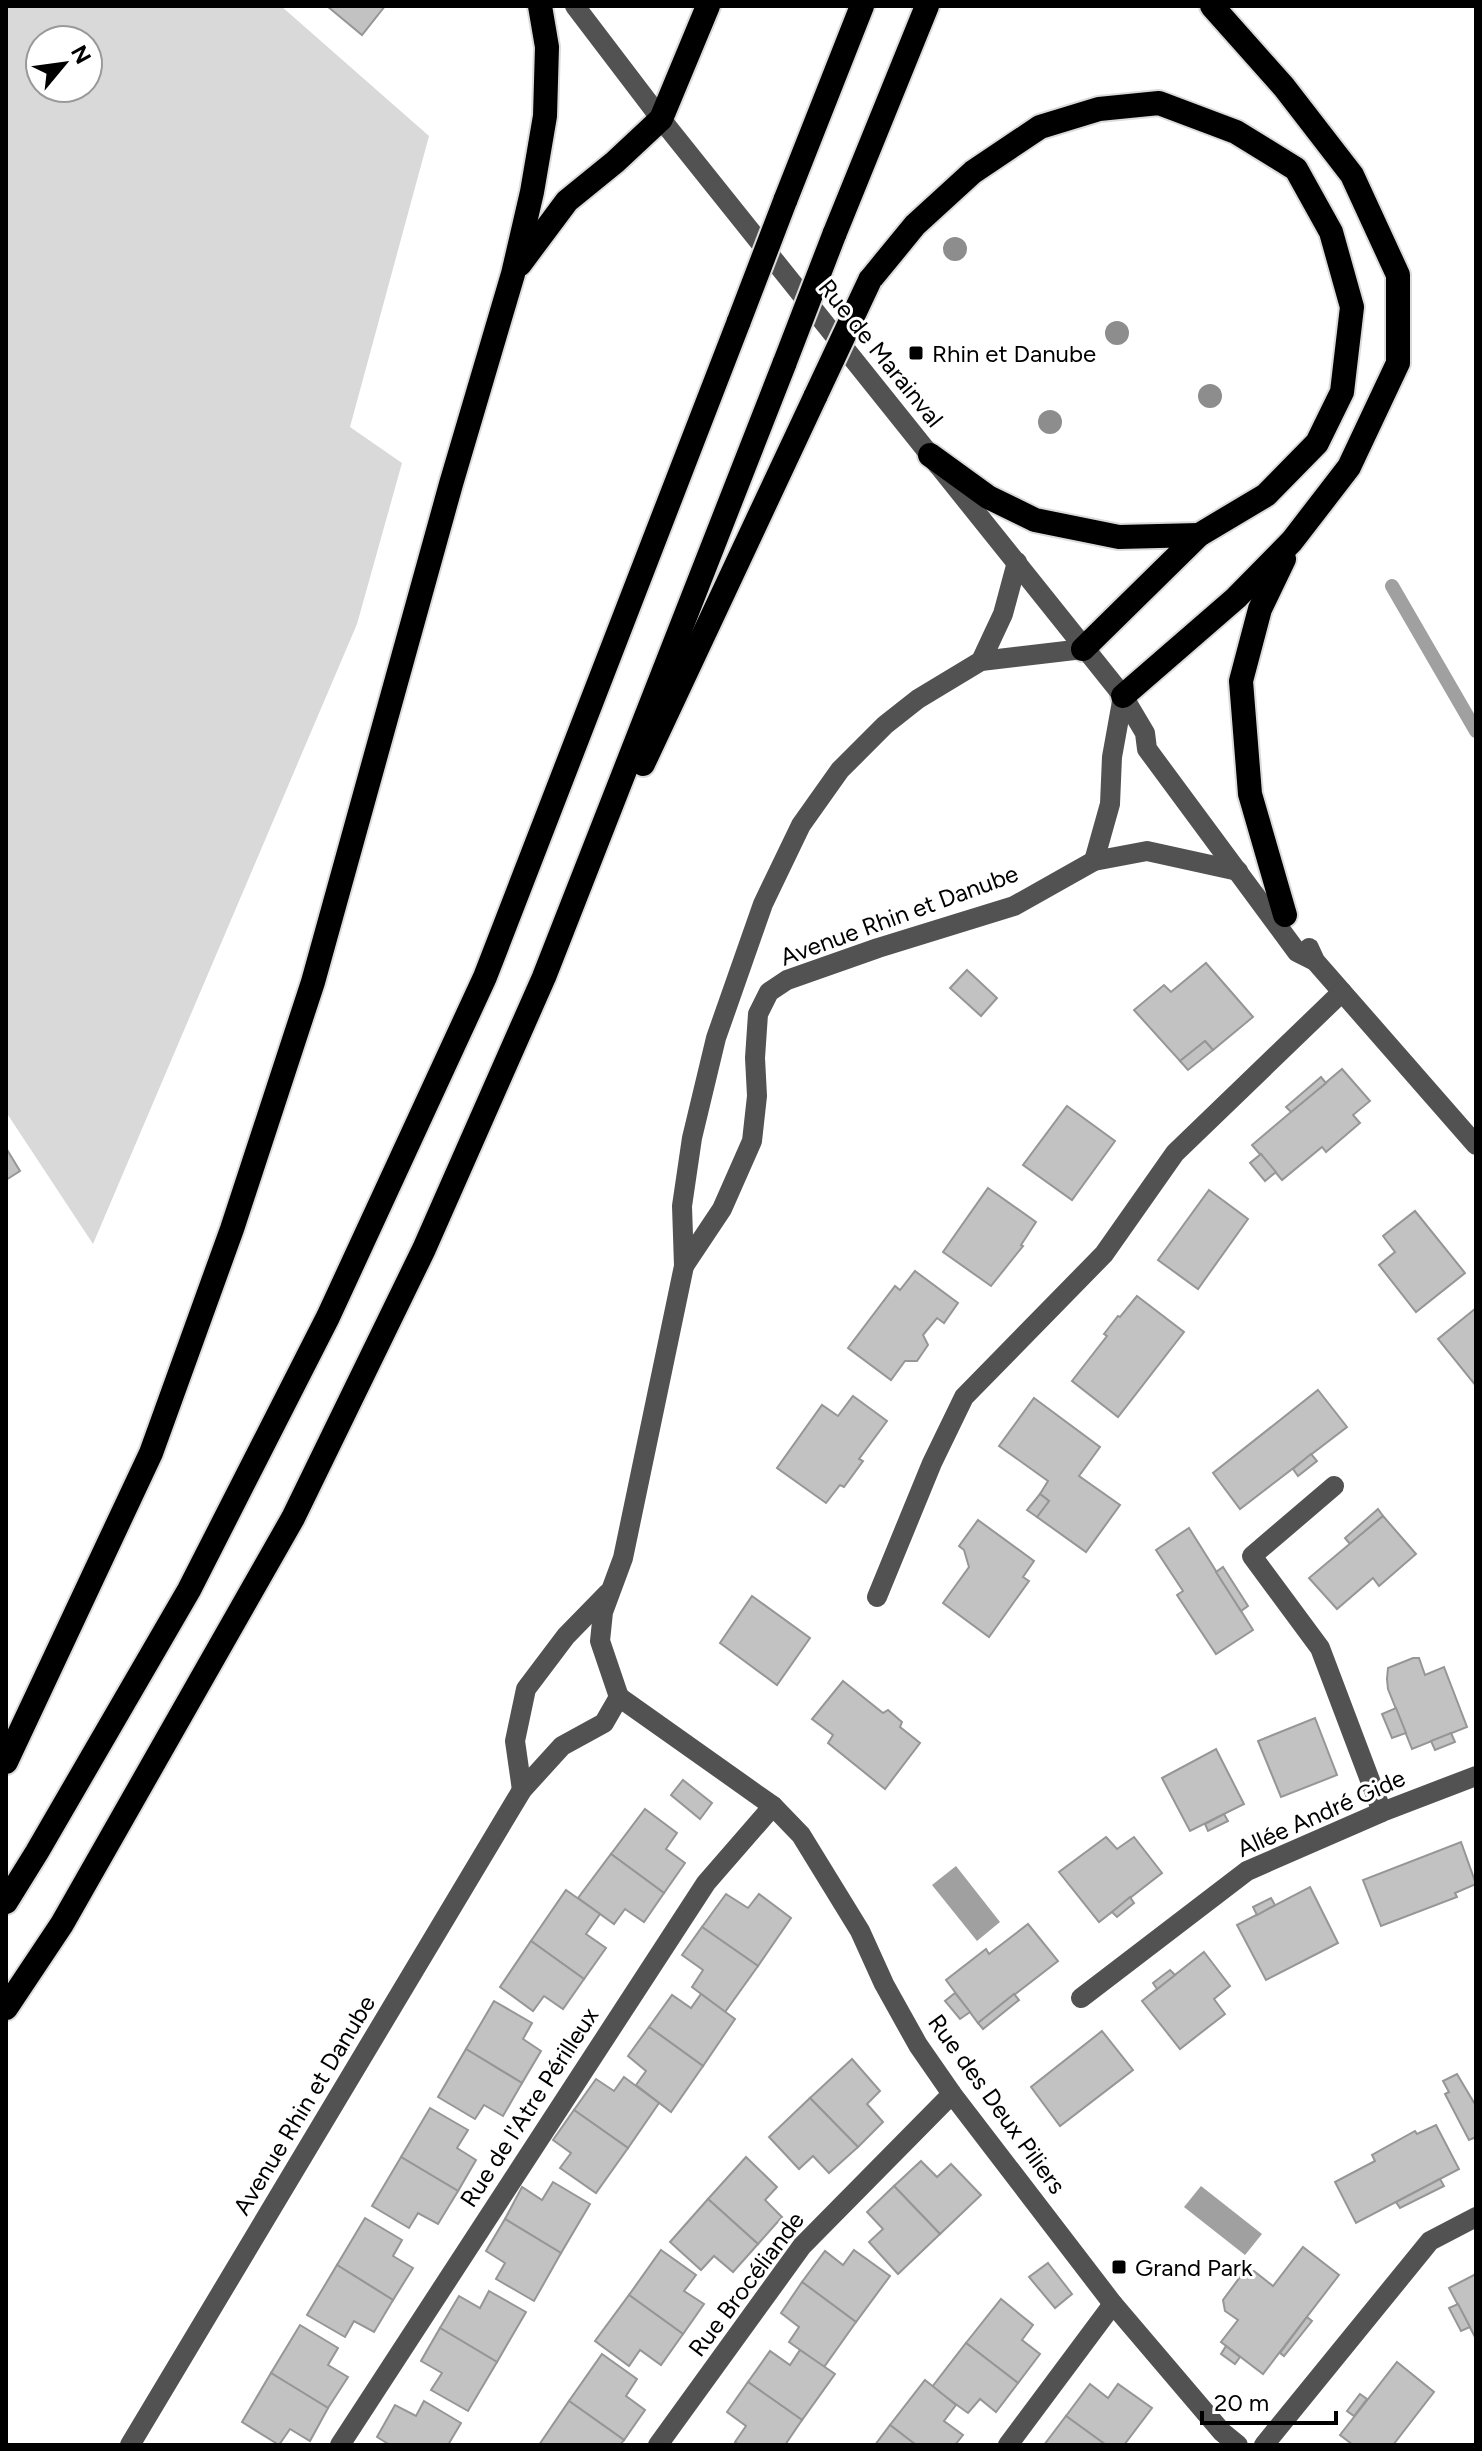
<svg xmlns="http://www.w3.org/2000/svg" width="1482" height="2451" viewBox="0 0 1482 2451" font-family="Figtree,sans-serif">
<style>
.green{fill:#d9d9d9;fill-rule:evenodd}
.water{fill:#a0a0a0}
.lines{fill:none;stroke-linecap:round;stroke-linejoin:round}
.stream{stroke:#a0a0a0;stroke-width:14}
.building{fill:#c2c2c2;stroke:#969696;stroke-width:2}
.highway-casing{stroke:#dbdbdb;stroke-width:28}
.minor{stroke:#525252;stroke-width:20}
.highway{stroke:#000;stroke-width:24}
.highway-bridge-casing{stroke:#dbdbdb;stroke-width:28;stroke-linecap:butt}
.highway-bridge{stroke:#000;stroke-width:24}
.tree{fill:#8d8d8d}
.poi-dot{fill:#000;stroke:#fff;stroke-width:3}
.labels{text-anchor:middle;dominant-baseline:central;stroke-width:6;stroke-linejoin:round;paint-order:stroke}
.street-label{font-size:24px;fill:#000;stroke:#fff}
.poi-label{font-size:24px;fill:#000;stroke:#fff;text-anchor:start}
</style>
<rect width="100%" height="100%" fill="#fff"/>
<!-- green -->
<path class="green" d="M6,6H281L429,136L350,427L402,463L357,624L93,1244L6,1112ZM40,40H88V88H40Z"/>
<!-- water -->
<g class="water">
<path d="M956,1866L1000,1922L977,1941L932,1885Z"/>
<path d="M1201,2186L1262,2234L1245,2255L1184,2207Z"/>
</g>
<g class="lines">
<!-- stream -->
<path class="stream" d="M1392,586L1476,731"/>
</g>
<!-- building -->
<g class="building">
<path d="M327,6H385L362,35Z"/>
<path d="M1206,963L1253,1017L1213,1050L1205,1041L1180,1061L1134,1010L1164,985L1171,992Z"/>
<path d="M967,970L997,998L981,1016L950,988Z"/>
<path d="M1205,1041L1213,1050L1188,1070L1180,1061Z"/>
<path d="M1342,1069L1370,1101L1353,1115L1360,1123L1326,1152L1322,1147L1282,1180L1252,1145Z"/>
<path d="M1321,1077L1326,1083L1291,1112L1286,1107Z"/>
<path d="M1067,1106L1115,1141L1072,1200L1023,1165Z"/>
<path d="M6,1148L20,1171L6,1180Z"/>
<path d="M1261,1154L1276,1172L1265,1181L1250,1163Z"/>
<path d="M988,1188L1036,1222L1021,1245L1023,1246L991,1286L943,1252Z"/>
<path d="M1209,1190L1248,1219L1198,1289L1158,1260Z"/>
<path d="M1415,1211L1465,1273L1416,1312L1379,1265L1395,1252L1383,1236Z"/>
<path d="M915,1271L958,1303L944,1323L937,1318L923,1335L928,1345L917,1361H905L891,1380L848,1348L895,1286L900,1290Z"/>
<path d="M1137,1296L1184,1332L1118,1417L1072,1381L1107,1336L1104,1334L1118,1316L1120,1317Z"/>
<path d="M1476,1308V1386L1438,1339Z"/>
<path d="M1318,1390L1347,1427L1240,1509L1213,1473Z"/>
<path d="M853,1396L887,1421L859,1459L863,1461L844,1487L840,1485L826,1503L777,1468L822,1405L838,1416Z"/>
<path d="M1034,1398L1100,1447L1079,1476L1120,1505L1086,1552L1037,1517L1049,1501L1040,1494L1048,1481L999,1446Z"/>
<path d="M1311,1454L1317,1461L1298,1476L1293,1469Z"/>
<path d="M1040,1494L1049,1501L1037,1517L1027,1510Z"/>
<path d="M1378,1509L1383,1516L1350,1544L1345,1538Z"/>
<path d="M1383,1516L1416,1554L1379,1586L1373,1578L1337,1609L1309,1578Z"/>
<path d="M978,1520L1034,1561L1023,1577L1029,1581L989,1637L943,1603L969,1567L964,1550L959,1546Z"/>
<path d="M1189,1528L1253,1630L1216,1654L1177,1595L1183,1591L1156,1550Z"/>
<path d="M1223,1567L1248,1606L1241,1611L1216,1572Z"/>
<path d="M752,1596L810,1638L777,1685L720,1643Z"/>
<path d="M1413,1658H1419L1425,1675L1444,1667L1467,1727L1412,1749L1388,1689L1387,1679L1388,1668Z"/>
<path d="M843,1681L883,1713L888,1710L902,1722L900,1727L920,1743L885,1789L828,1743L833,1735L812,1719Z"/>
<path d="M1396,1708L1406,1733L1392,1738L1382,1714Z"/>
<path d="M1315,1718L1337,1775L1281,1797L1258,1741Z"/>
<path d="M1451,1733L1455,1742L1435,1750L1431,1741Z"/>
<path d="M1216,1749L1244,1804L1190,1831L1162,1778Z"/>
<path d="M683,1780L712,1803L700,1819L671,1795Z"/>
<path d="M645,1809L677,1833L666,1849L685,1863L664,1893L611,1854Z"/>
<path d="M1224,1814L1228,1821L1208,1831L1205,1824Z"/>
<path d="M1106,1837L1117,1849L1134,1837L1162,1873L1099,1922L1059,1872Z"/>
<path d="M1461,1842L1476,1884L1455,1893L1457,1897L1381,1926L1363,1880Z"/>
<path d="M611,1854L664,1893L644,1922L625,1909L614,1924L578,1898Z"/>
<path d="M1310,1887L1338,1943L1266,1980L1237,1925Z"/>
<path d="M566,1890L600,1914L586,1934L606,1948L584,1979L531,1941Z"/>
<path d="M726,1894L748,1908L759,1894L791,1918L758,1966L702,1927Z"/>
<path d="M1130,1897L1134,1903L1117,1917L1112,1912Z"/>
<path d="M1271,1898L1275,1905L1257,1915L1253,1907Z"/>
<path d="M1028,1924L1058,1961L978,2023L946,1980L986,1949L989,1954Z"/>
<path d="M702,1927L758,1966L725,2012L692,1987L703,1970L682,1955Z"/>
<path d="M531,1941L584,1979L563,2009L544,1996L533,2011L500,1987Z"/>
<path d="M1204,1952L1230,1986L1214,1999L1225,2014L1180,2049L1142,2001Z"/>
<path d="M1170,1970L1175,1975L1157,1989L1153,1983Z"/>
<path d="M955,1993L970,2012L960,2019L945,2001Z"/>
<path d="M701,1994L735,2019L703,2066L649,2027L672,1995L691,2008Z"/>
<path d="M1014,1994L1019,2000L983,2029L978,2023Z"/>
<path d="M494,2001L532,2023L523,2039L541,2051L522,2083L466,2049Z"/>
<path d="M649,2027L703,2066L671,2112L636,2085L646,2071L628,2056Z"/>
<path d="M1102,2031L1133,2070L1060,2126L1031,2087Z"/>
<path d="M466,2049L522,2083L503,2116L484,2105L475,2119L438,2097Z"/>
<path d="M852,2059L880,2091L867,2104L883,2122L858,2147L810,2098Z"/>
<path d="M1457,2074L1476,2106V2137L1469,2140L1445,2094L1449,2092L1443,2081Z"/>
<path d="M624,2077L659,2103L628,2148L574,2110L596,2079L614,2091Z"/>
<path d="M810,2098L858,2147L829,2173L813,2156L799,2169L769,2137Z"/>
<path d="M430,2108L468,2130L457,2148L476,2160L458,2191L401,2157Z"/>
<path d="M574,2110L628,2148L596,2193L560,2168L571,2153L553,2140Z"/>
<path d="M1436,2125L1459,2169L1356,2223L1335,2182L1375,2161L1372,2155L1415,2131L1417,2134Z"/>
<path d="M401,2157L458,2191L438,2224L418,2213L409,2228L372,2206Z"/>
<path d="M746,2157L777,2187L765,2200L782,2217L758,2244L708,2199Z"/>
<path d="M921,2161L937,2177L951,2164L981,2195L940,2234L894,2186Z"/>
<path d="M1440,2179L1444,2186L1400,2208L1396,2202Z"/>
<path d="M553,2182L590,2204L561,2253L505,2219L522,2187L542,2200Z"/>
<path d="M894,2186L940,2234L898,2274L869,2242L883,2229L867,2212Z"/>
<path d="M708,2199L758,2244L733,2272L714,2256L701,2270L670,2242Z"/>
<path d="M365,2218L402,2240L393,2256L413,2268L393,2300L337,2265Z"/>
<path d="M505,2219L561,2253L534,2301L496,2279L505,2263L486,2251Z"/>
<path d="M1303,2247L1339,2275L1263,2374L1221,2342L1238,2320L1225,2311L1223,2300L1243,2273L1254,2271L1273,2286Z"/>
<path d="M661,2250L696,2275L684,2291L704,2304L683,2334L629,2295Z"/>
<path d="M854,2250L890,2276L856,2322L802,2282L825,2251L843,2265Z"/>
<path d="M1048,2263L1072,2294L1055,2308L1029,2277Z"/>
<path d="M337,2265L393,2300L374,2332L354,2321L345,2337L307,2315Z"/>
<path d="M1476,2274V2336L1475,2337L1449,2288Z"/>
<path d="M802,2282L856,2322L824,2367L789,2342L799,2327L781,2313Z"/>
<path d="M489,2291L526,2312L497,2362L440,2328L459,2296L480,2308Z"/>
<path d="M629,2295L683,2334L661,2365L640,2350L629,2366L595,2341Z"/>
<path d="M1001,2299L1033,2325L1022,2340L1040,2354L1018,2383L966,2343Z"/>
<path d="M1458,2304L1470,2327L1461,2331L1449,2308Z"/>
<path d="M1307,2317L1312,2321L1284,2356L1280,2353Z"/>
<path d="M300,2325L338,2348L328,2365L348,2377L328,2408L271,2373Z"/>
<path d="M440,2328L497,2362L468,2411L431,2390L442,2373L421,2361Z"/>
<path d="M966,2343L1018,2383L996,2412L980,2399L968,2413L932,2387Z"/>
<path d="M1226,2346L1240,2357L1235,2364L1221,2354Z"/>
<path d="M800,2350L835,2374L802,2420L748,2382L770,2351L790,2365Z"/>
<path d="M602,2354L637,2379L626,2396L645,2410L624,2440L569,2401Z"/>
<path d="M1397,2362L1434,2392L1393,2445H1353L1340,2435Z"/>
<path d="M271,2373L328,2408L310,2441L290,2429L279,2445L242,2422Z"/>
<path d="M925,2380L956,2405L944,2421L963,2435L955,2445H916L890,2425Z"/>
<path d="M748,2382L802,2420L785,2445H739L735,2442L746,2426L727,2412Z"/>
<path d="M1090,2384L1108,2398L1118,2384L1152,2408L1124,2445H1106L1066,2416Z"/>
<path d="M1360,2394L1367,2399L1354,2416L1347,2411Z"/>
<path d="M424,2401L461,2423L448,2445H390L377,2437L395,2405L416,2416Z"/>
<path d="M569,2401L624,2440L620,2445H539Z"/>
<path d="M1066,2416L1106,2445H1044Z"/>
<path d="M890,2425L916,2445H875Z"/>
</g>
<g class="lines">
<defs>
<g id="highway">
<path d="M785,201L862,6"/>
<path d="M834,235L927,6"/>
<path d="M520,264L567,201L615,162L661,119L708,6"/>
<path d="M870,280L915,225L973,172L1040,127L1099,109L1159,103L1236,132L1296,169L1331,232L1352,307L1342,392L1317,443L1266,495L1199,535L1083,649"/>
<path d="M930,455L988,497L1035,520L1119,537L1199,535"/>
<path d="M1284,559L1260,609L1241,681L1250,794L1285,915"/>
<path d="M1123,696L1236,598L1292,541L1349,467L1398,363V275L1352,175L1284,87L1212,6"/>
<path d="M643,764L816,395"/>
<path d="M6,1762L151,1453L232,1229L313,982L451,484L513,274L532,192L545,116L547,47L540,6"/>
<path d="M6,1902L37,1852L189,1590L328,1317L485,977L739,321"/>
<path d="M6,2008L62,1924L293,1518L424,1249L544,977L785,362"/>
</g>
</defs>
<!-- highway casing -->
<use href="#highway" class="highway-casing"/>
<!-- minor -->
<g class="minor">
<path d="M575,6L661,119L1123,696L1145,733L1147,749L1297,952L1315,961"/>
<path d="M981,661L1003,614L1017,562"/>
<path d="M1094,861L1110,804L1112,757L1123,696"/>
<path d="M1309,948L1315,961L1476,1145"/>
<path d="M684,1266L722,1209L752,1141L757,1096L755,1058L758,1014L769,992L787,980L878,948L1014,906L1094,861L1147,851L1238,871"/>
<path d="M1334,1486L1252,1556L1320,1648L1382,1812"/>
<path d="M877,1597L932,1463L964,1397L1104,1254L1175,1153L1342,992"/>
<path d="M619,1697L773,1806L801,1835L860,1931L884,1984L918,2045L952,2094L1113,2304L1222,2432L1238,2445"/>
<path d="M522,1790L515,1741L526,1689L566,1636L608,1593"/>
<path d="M1081,1998L1247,1871L1382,1812L1476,1776"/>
<path d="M130,2445L522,1790L562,1746L604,1723L619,1697L600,1641L603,1612L623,1558L684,1266L682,1206L692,1138L716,1038L763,904L801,825L840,770L885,725L918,699L981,661L1083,649"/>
<path d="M340,2445L706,1883L773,1806"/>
<path d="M658,2445L802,2246L952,2094"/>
<path d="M1008,2445L1113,2304"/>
<path d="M1264,2445L1430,2241L1476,2217"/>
</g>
<!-- highway -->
<use href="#highway" class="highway"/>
<defs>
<g id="highway-bridge">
<path d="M739,321L785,201"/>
<path d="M785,362L834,235"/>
<path d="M816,395L870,280"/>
</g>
</defs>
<!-- highway-bridge casing -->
<use href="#highway-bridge" class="highway-bridge-casing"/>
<!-- highway-bridge -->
<use href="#highway-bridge" class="highway-bridge"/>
</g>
<!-- trees -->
<g class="tree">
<circle cx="955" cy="249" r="12"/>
<circle cx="1117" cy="333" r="12"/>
<circle cx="1210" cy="396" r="12"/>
<circle cx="1050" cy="422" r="12"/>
</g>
<!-- markers -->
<g class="poi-dot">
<rect x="908" y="345" width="16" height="16" rx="4"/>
<rect x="1111" y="2259" width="16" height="16" rx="4"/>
</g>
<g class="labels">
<!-- street labels -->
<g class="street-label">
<text transform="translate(881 353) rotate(51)">Rue de Marainval</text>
<text transform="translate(899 915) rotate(-20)">Avenue Rhin et Danube</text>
<text transform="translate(1321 1813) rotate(-24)">Allée André Gide</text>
<text transform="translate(997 2104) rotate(54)">Rue des Deux Piliers</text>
<text transform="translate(304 2105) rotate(-59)">Avenue Rhin et Danube</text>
<text transform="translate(529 2107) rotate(-57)">Rue de l'Atre Périlleux</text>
<text transform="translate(746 2284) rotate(-53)">Rue Brocéliande</text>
</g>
<!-- poi labels -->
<g class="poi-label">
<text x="932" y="353">Rhin et Danube</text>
<text x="1135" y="2267">Grand Park</text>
</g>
</g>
<!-- border -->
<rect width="1482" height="2451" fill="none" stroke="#000000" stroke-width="16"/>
<!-- north arrow -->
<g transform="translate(64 64) rotate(61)"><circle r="38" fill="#ffffff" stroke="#999999" stroke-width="2"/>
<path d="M0-6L14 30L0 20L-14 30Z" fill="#000000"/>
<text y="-12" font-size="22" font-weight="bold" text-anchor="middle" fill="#000000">N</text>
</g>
<!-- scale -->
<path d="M1202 2411v12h134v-12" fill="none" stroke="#000000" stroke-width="4"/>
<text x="1214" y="2411" font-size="24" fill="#000000" stroke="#ffffff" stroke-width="6" paint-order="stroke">20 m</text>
</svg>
